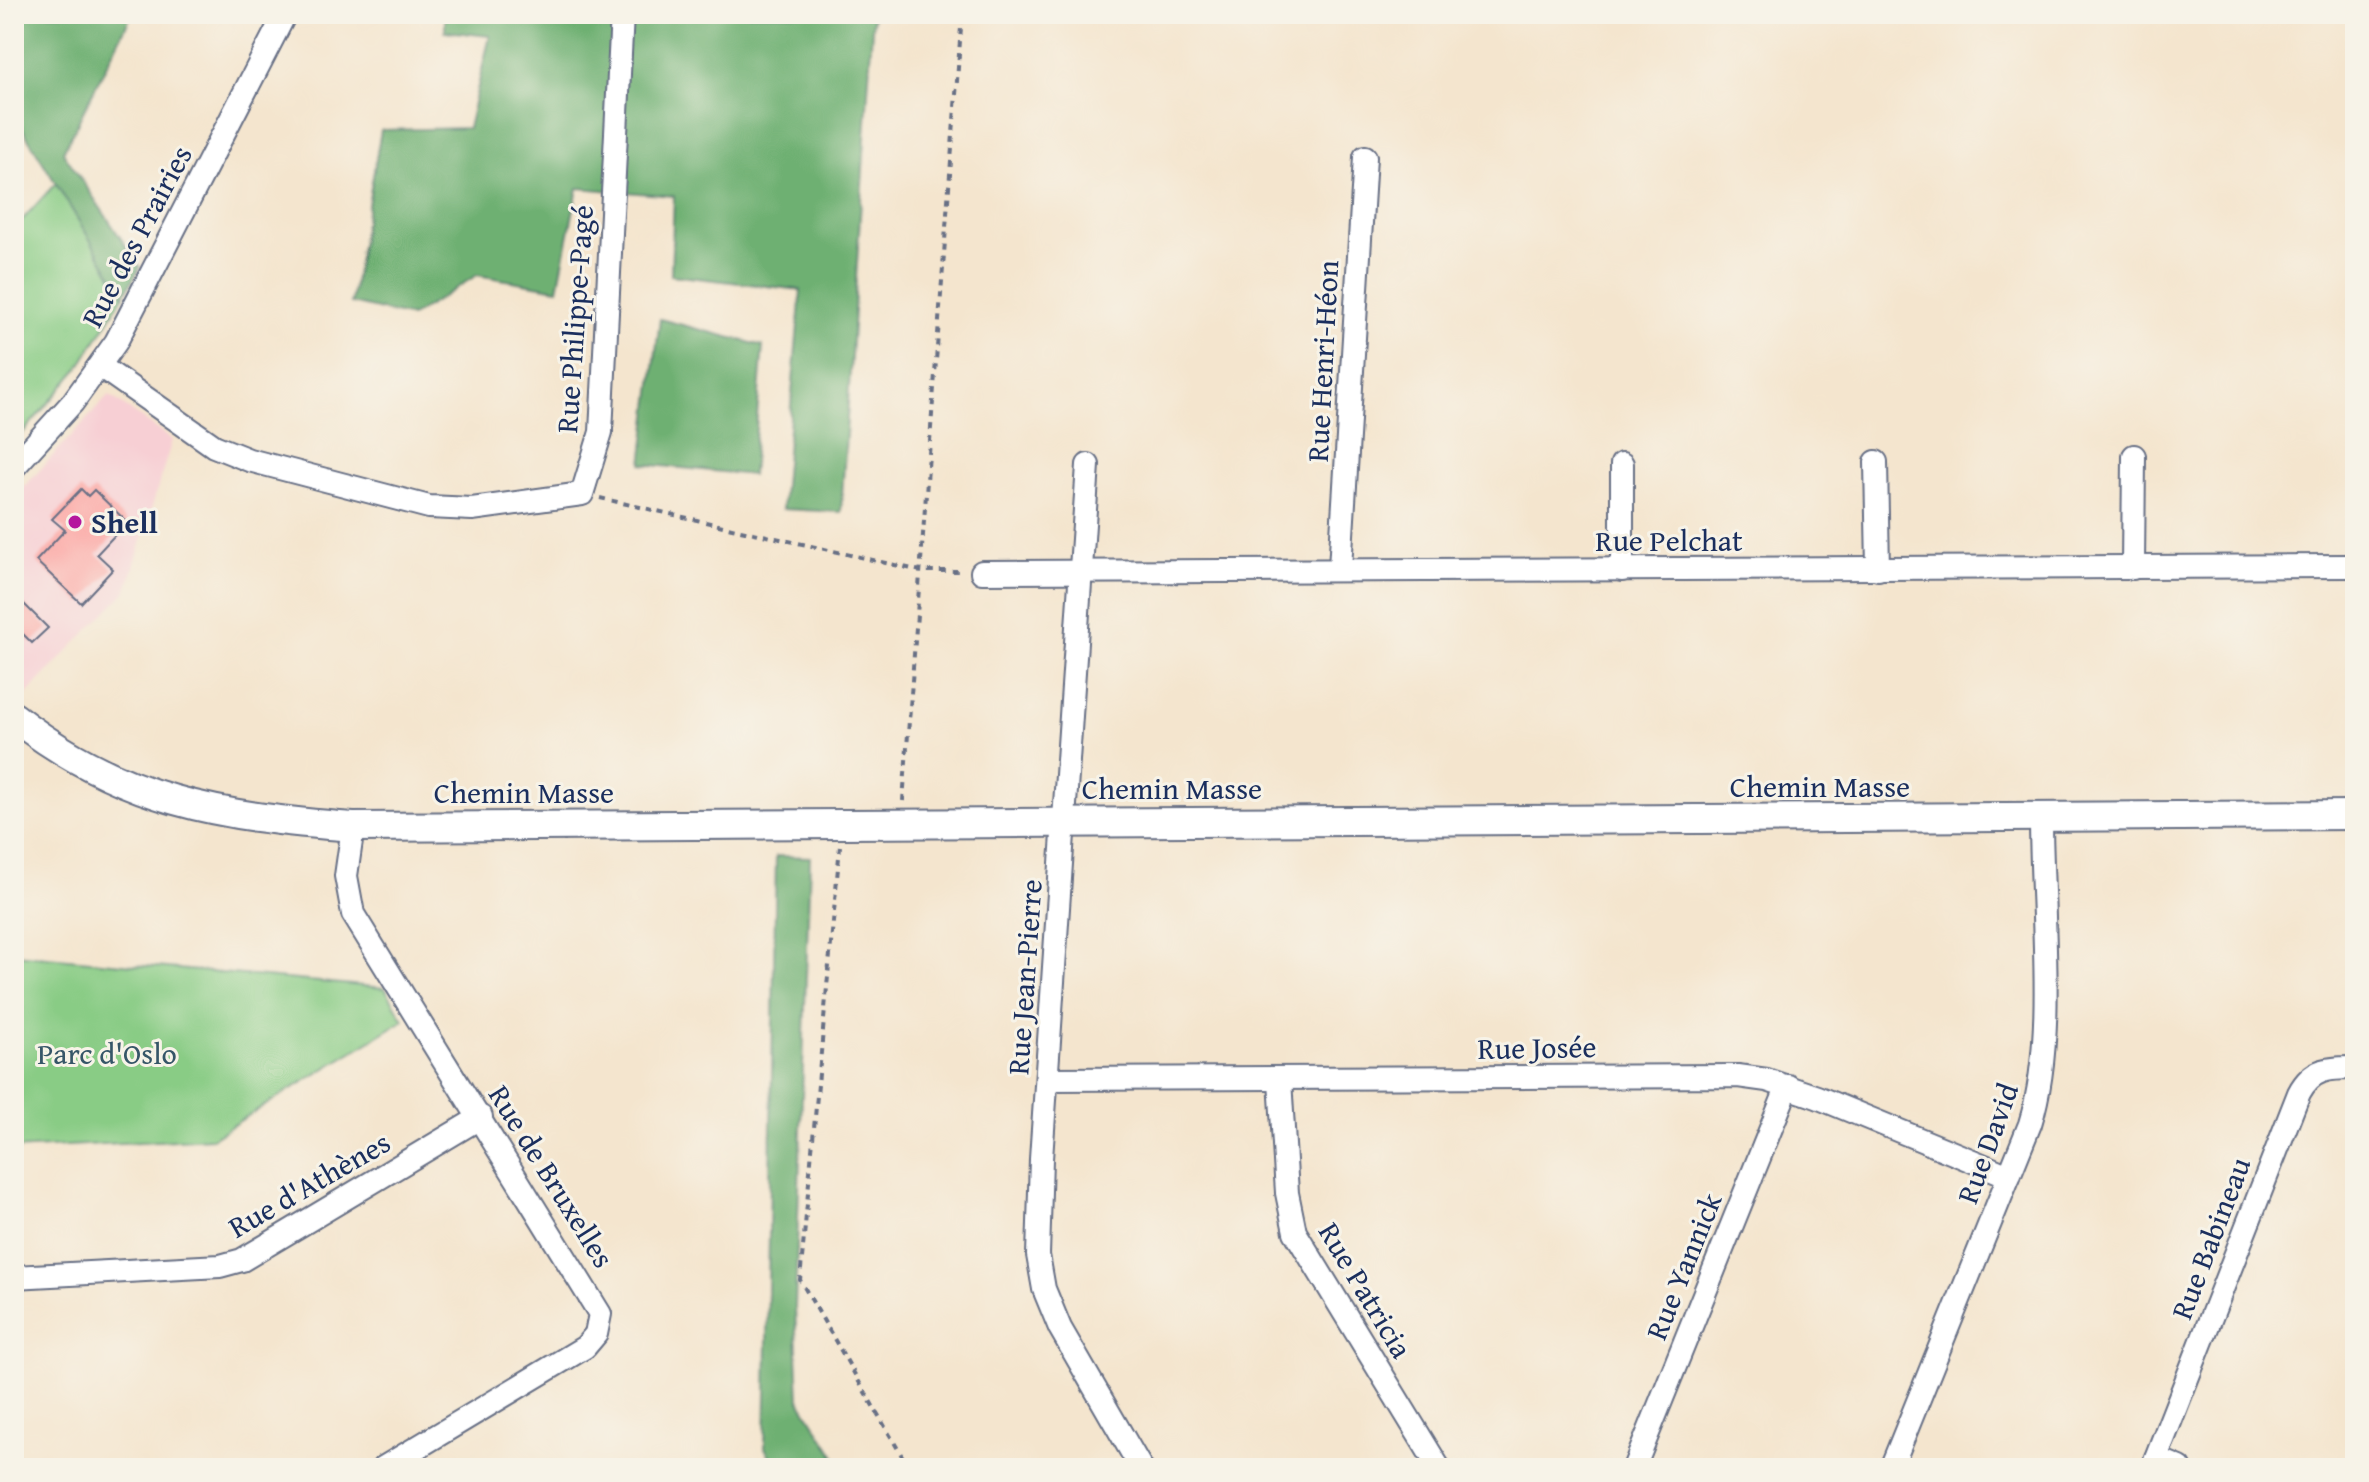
<svg xmlns="http://www.w3.org/2000/svg" width="2369" height="1482" viewBox="0 0 2369 1482" font-family="'Gentium Book Plus',serif">
<style>
.built{fill:#f7cfd4}
.green{fill:#89cc85;stroke:#527e72;stroke-width:2}
.forest{fill:#6eb072;stroke:#447068;stroke-width:2}
.building{fill:#fca3a1}
.lines{fill:none;stroke-linecap:round;stroke-linejoin:round}
.minor-casing{stroke:#676f85;stroke-width:26}
.tertiary-casing{stroke:#676f85;stroke-width:32}
.path{stroke:#676f85;stroke-width:4;stroke-dasharray:6 6;stroke-linecap:butt}
.minor{stroke:#fff;stroke-width:22}
.tertiary{stroke:#fff;stroke-width:28}
.poi-dot{fill:#b5179e;stroke:#f7f3e8;stroke-width:3}
.labels{text-anchor:middle;dominant-baseline:central;stroke-width:6;stroke-linejoin:round;paint-order:stroke}
.street-label{font-size:30px;fill:#1b2f5e;stroke:#f7f3e8}
.poi-label{font-size:30px;font-weight:bold;fill:#1b2f5e;stroke:#f7f3e8;text-anchor:start}
.park-label{font-size:30px;fill:#365668;stroke:#f7f3e8}
</style>
<rect width="100%" height="100%" fill="#f7f3e8"/>
<filter id="ink" filterUnits="userSpaceOnUse"><feTurbulence type="fractalNoise" baseFrequency=".0125" numOctaves="2"/><feDisplacementMap in="SourceGraphic" scale="16" xChannelSelector="R" yChannelSelector="G"/><feConvolveMatrix kernelMatrix="1 2 1 2 8 2 1 2 1" color-interpolation-filters="sRGB"/></filter>
<filter id="wash" filterUnits="userSpaceOnUse"><feTurbulence type="fractalNoise" baseFrequency=".006" numOctaves="4" result="noise"/><feDisplacementMap in="SourceGraphic" scale="32" xChannelSelector="R" yChannelSelector="G"/><feGaussianBlur stdDeviation="1.8" result="paint"/><feColorMatrix in="noise" values="0 0 0 0 0 0 0 0 0 0 0 0 0 0 0 0 0 1.4 0 .05"/><feComposite in="paint" operator="in"/></filter>
<g filter="url(#wash)">
<rect width="100%" height="100%" fill="#f4e5ce"/>
<!-- built -->
<path class="built" d="M109,395L172,440L127,590L22,699L14,692V498Z"/>
<!-- green -->
<g class="green">
<path d="M56,183L124,295L79,368L14,443V229Z"/>
<path d="M14,954L385,988L404,1020L212,1138L14,1149Z"/>
</g>
<!-- forest -->
<g class="forest">
<path d="M14,14H132L63,152L140,267L124,295L14,115Z"/>
<path d="M445,14H873L841,512L782,509L801,290L671,275L674,196L578,188L558,289L477,275L411,317L351,303L381,130L468,128L490,36L445,31Z"/>
<path d="M660,319L763,346L752,475L642,464Z"/>
<path d="M776,856L810,857L795,1307L799,1399L842,1468H777L765,1448Z"/>
</g>
<g id="blocks">
<!-- building -->
<g class="building">
<path d="M81,489L88,496L94,490L127,522L97,554L113,569L81,603L36,561L65,530L52,519Z"/>
<path d="M14,594L48,628L32,643L14,625Z"/>
</g>
</g>
</g>
<g filter="url(#ink)">
<use href="#blocks" fill-opacity="0" stroke="#676f85" stroke-width="2"/>
<g class="lines">
<defs>
<g id="minor">
<path d="M100,366L214,446L249,460L429,507L472,509L582,494L601,432L622,14"/>
<path d="M1876,462L1878,569"/>
<path d="M1088,465L1041,1159L1038,1255L1044,1289L1060,1328L1141,1468"/>
<path d="M14,467L73,402L116,342L285,14"/>
<path d="M1340,568L1365,157"/>
<path d="M2133,568L2134,456"/>
<path d="M1622,570V464"/>
<path d="M982,572L2355,566"/>
<path d="M353,827L346,876L353,914L600,1314L596,1334L585,1347L383,1468"/>
<path d="M1047,1079L1738,1076L1767,1080L1817,1097L2009,1176"/>
<path d="M1280,1080L1287,1193L1295,1232L1439,1468"/>
<path d="M14,1277L220,1266L242,1260L481,1117"/>
<path d="M2156,1458L2180,1468"/>
<path d="M1634,1468L1788,1086"/>
<path d="M1891,1468L2030,1124C2057,1038 2041,911 2041,819"/>
<path d="M2152,1468L2299,1093C2312,1068 2329,1068 2355,1068"/>
</g>
<path id="tertiary" d="M14,717C121,801 221,817 353,827L2355,815"/>
</defs>
<!-- minor casing -->
<use href="#minor" class="minor-casing"/>
<!-- tertiary casing -->
<use href="#tertiary" class="tertiary-casing"/>
<!-- path -->
<g class="path">
<path d="M600,498L921,571H963"/>
<path d="M903,801L962,14"/>
<path d="M840,846L800,1280L909,1468"/>
</g>
<!-- minor -->
<use href="#minor" class="minor"/>
<!-- tertiary -->
<use href="#tertiary" class="tertiary"/>
</g>
</g>
<!-- markers -->
<circle class="poi-dot" cx="75" cy="522" r="8"/>
<g class="labels">
<!-- street labels -->
<g class="street-label">
<text transform="translate(136 236) rotate(-62)">Rue des Prairies</text>
<text transform="translate(574 319) rotate(-86)">Rue Philippe-Pagé</text>
<text transform="translate(1322 361) rotate(-87)">Rue Henri-Héon</text>
<text x="1669" y="540">Rue Pelchat</text>
<text x="1820" y="786">Chemin Masse</text>
<text x="1172" y="788">Chemin Masse</text>
<text x="524" y="792">Chemin Masse</text>
<text transform="translate(1024 977) rotate(-86)">Rue Jean-Pierre</text>
<text transform="translate(1537 1047) rotate(-1)">Rue Josée</text>
<text transform="translate(1987 1143) rotate(-70)">Rue David</text>
<text transform="translate(552 1176) rotate(58)">Rue de Bruxelles</text>
<text transform="translate(309 1184) rotate(-30)">Rue d'Athènes</text>
<text transform="translate(2210 1238) rotate(-69)">Rue Babineau</text>
<text transform="translate(1683 1266) rotate(-68)">Rue Yannick</text>
<text transform="translate(1366 1290) rotate(59)">Rue Patricia</text>
</g>
<!-- poi labels -->
<g class="poi-label">
<text x="91" y="522">Shell</text>
</g>
<!-- park labels -->
<g class="park-label">
<text x="107" y="1053">Parc d'Oslo</text>
</g>
</g>
<!-- margin -->
<rect width="2369" height="1482" fill="none" stroke="#f7f3e8" stroke-width="48"/>
</svg>
